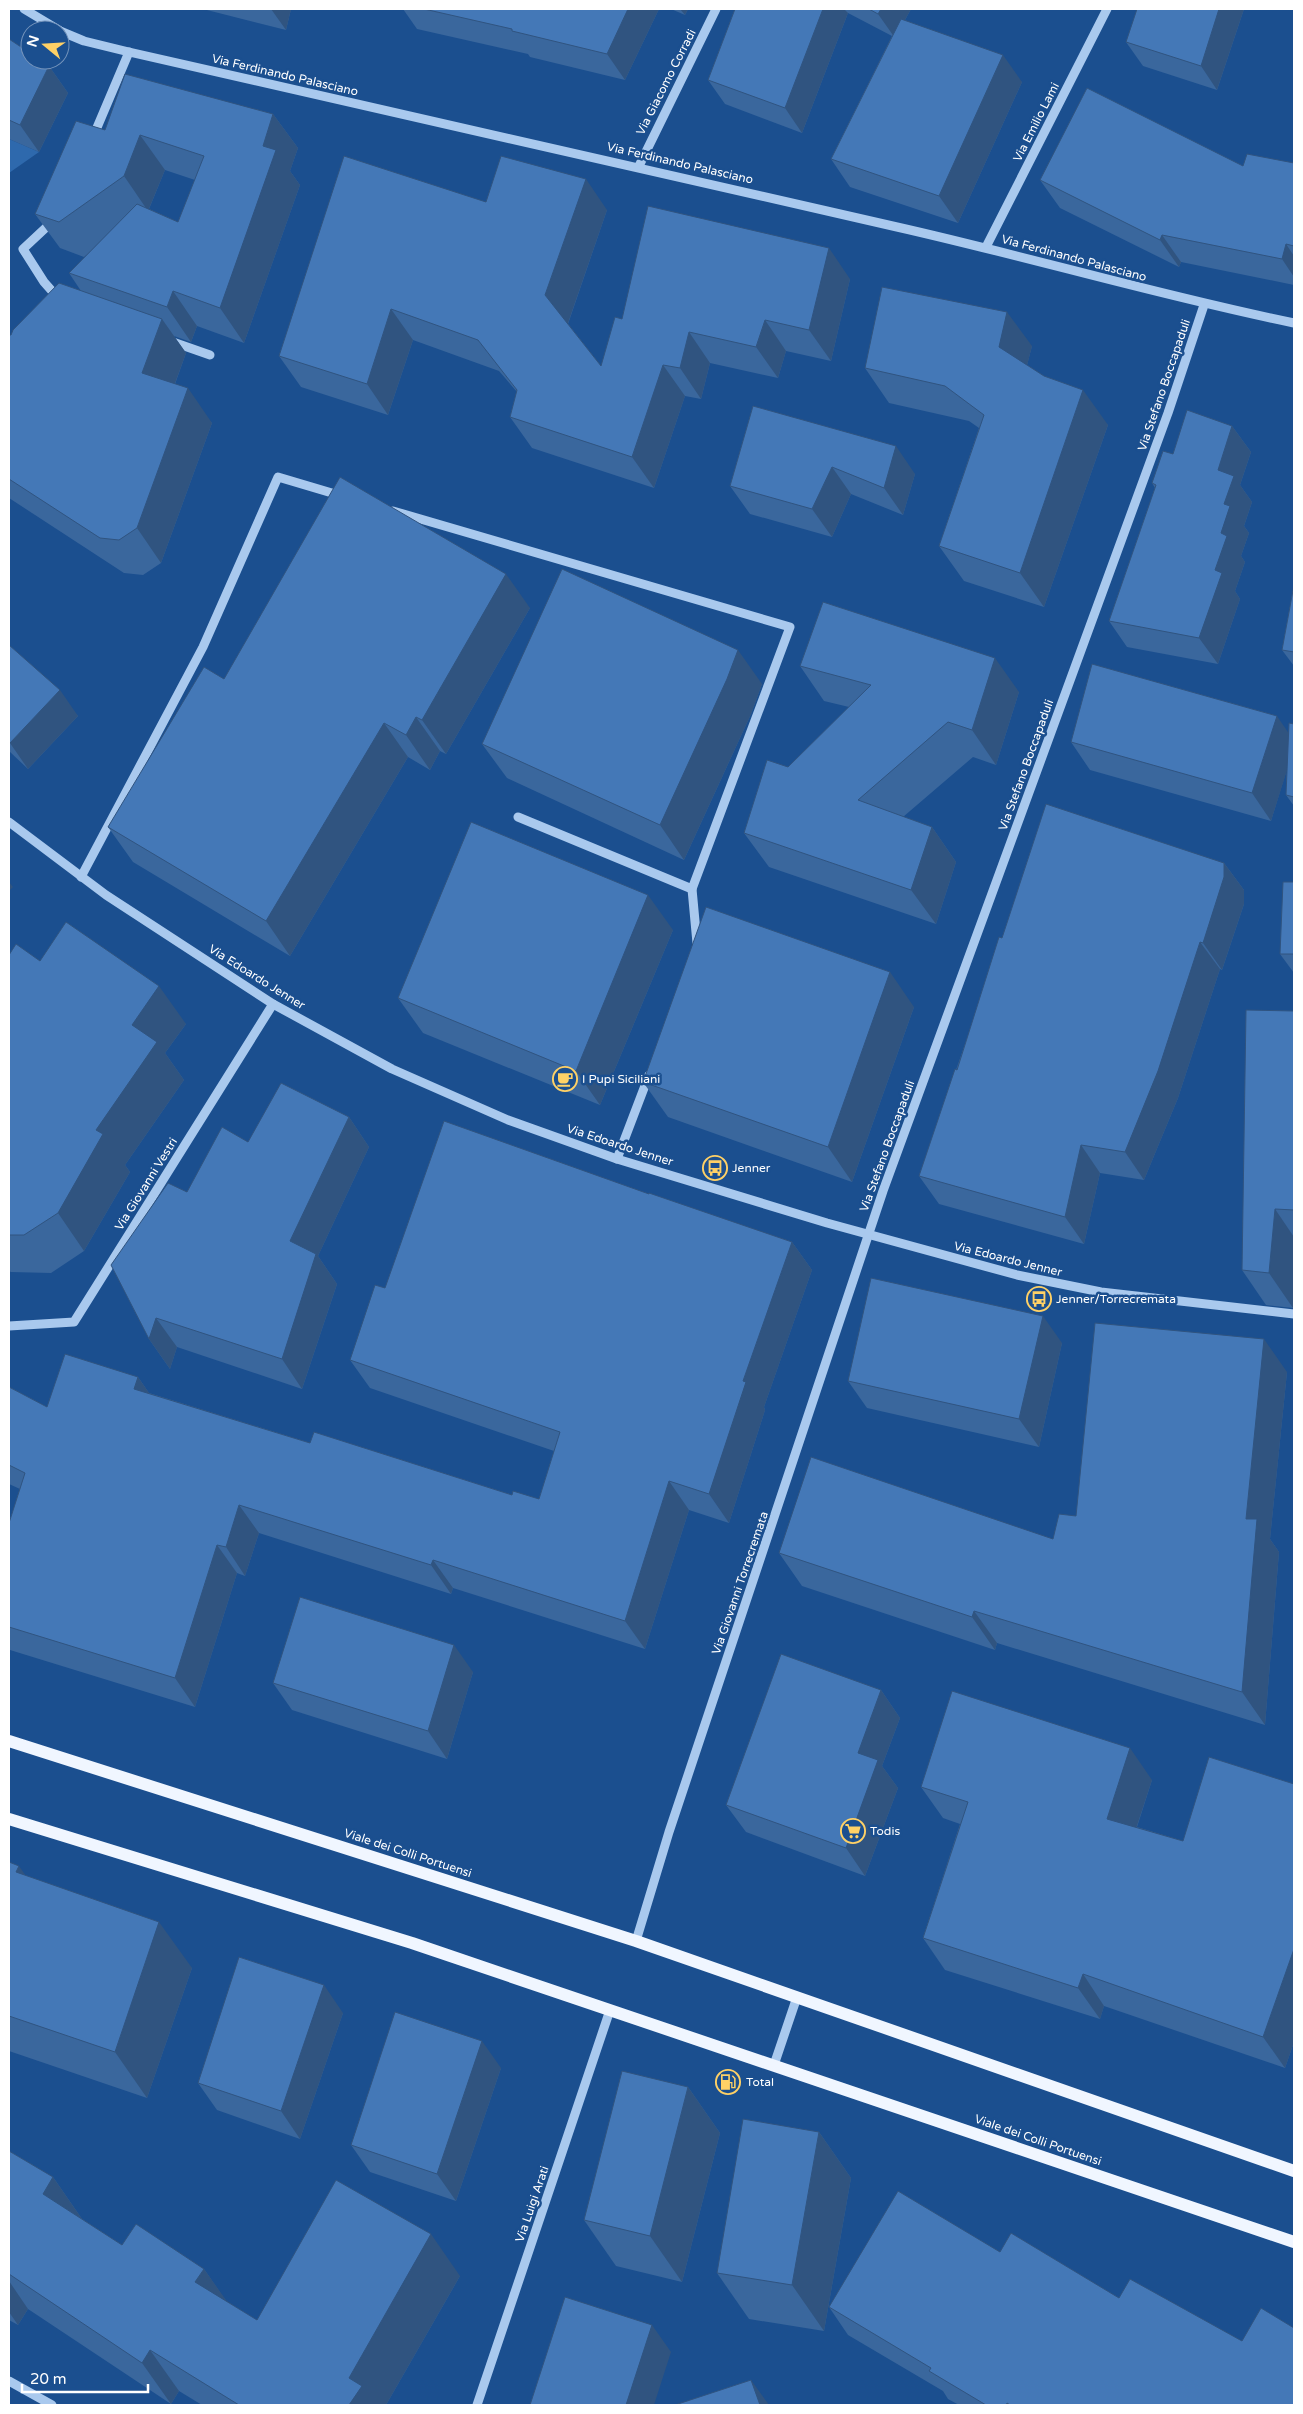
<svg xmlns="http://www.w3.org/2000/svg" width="1303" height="2414" viewBox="0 0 1303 2414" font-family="'Varela Round',sans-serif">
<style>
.grass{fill:#2e69ad}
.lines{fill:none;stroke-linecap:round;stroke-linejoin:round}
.minor{stroke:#a9c9ee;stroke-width:9}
.major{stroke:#f0f6ff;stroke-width:12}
.wall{fill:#3a679d;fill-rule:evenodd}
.shaded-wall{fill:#305480}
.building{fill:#4478b7;stroke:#305480}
.labels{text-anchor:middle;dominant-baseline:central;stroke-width:5;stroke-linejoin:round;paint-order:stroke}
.street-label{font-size:12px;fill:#fff;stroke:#1b4f8f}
.poi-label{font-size:12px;fill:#fff;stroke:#1b4f8f;text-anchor:start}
</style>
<rect width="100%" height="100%" fill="#1b4f8f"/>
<!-- grass -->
<path class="grass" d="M9,139L39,152L9,173Z"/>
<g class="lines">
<!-- minor -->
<g class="minor">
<path d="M24,9L59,30"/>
<path d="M60,31L84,41L129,52C385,112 642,167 897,227C1030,257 1161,296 1294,323"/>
<path d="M93,137L129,52"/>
<path d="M639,166L716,9"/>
<path d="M53,221L23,249L44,282L59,299"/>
<path d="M986,247L1107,9"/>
<path d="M170,341L210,355"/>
<path d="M393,511L790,627L692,889L518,817"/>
<path d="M9,822L106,895L273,1004L392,1069L508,1120L617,1159L827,1223L1017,1275L1101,1292L1294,1314"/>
<path d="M81,877L203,647L278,477L342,496"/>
<path d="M692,889L697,943"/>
<path d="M617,1159L649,1075"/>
<path d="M9,1326L74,1322L273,1004"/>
<path d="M636,1941L669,1832L883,1191L1168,413L1204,305"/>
<path d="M774,2065L797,1997"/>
<path d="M9,2381L52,2405"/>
<path d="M477,2405L610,2010"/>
</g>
<!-- major -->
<g class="major">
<path d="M9,1741L636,1941L1294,2171"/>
<path d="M9,1819L412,1943L1294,2242"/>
</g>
</g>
<!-- wall -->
<g class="wall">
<path d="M203,9H291L286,30Z"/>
<path d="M403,9H659L625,80L530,57L528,54L417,29Z"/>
<path d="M671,9H688L685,15Z"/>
<path d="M735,9H911L905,20L1022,82L958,223L850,187L831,159L892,36L848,13L802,133L725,104L708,80Z"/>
<path d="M1244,9L1217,90L1143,66L1126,42Z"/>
<path d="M9,39L49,66L68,93L39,152L9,139Z"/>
<path d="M273,114L298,148L290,171L300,185L244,343L197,326L191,342L174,336L186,353L175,384L212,423L161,563L143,575L124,573L9,498V335H11L81,291L69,273L88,254L84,257L60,248L35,214L105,130ZM165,170L195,180L178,222L149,209Z"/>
<path d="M1294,163V285L1181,262L1179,267L1060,208L1040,180Z"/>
<path d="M486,202L607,210L568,324L601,366L622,319L850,279L831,361L786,351L778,378L710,363L701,399L685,396L654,488L532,448L510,417L517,392L499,371L413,340L388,415L301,387L279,356Z"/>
<path d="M1032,346L1027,365L1108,425L1044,607L964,581L939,546L979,428L969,421L889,403L865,368Z"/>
<path d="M753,406L915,474L903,515L851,494L832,537L750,514L730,486Z"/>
<path d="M1232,426L1251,452L1240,485L1252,502L1244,526L1249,533L1241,556L1245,562L1235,591L1240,599L1218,664L1127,647L1109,621L1155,488L1152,483L1173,454Z"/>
<path d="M1294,585V666L1282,650Z"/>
<path d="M530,608L446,754L440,751L430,770L408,757L290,956L133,862L108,827L224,679Z"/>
<path d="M9,645L78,716L28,769L9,751Z"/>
<path d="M800,666L1019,692L996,765L973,757L903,817L932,827L956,862L936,924L769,867L744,833L788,767L849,707L824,701Z"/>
<path d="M762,684L751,714L684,860L507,778L482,744Z"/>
<path d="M1294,724V806L1286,795L1287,769L1271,821L1090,770L1071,742L1289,733Z"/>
<path d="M1224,863L1244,890V904L1222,970L1220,969L1178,1098L1144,1180L1100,1173L1084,1244L939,1204L919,1176L1002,938Z"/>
<path d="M1294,882V973L1280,954Z"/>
<path d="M673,930L600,1105L423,1033L398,998Z"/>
<path d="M9,955L40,961L186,1024L165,1053L184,1080L125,1165L130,1172L84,1251L51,1273L11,1272L9,1271Z"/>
<path d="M914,1007L852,1182L668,1117L643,1082Z"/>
<path d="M1294,1011V1297L1293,1308L1266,1305L1242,1270Z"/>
<path d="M349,1117L369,1147L318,1256L337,1284L302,1389L177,1347L170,1369L149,1339L187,1192L248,1142Z"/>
<path d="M649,1194L792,1242L812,1270L764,1407L765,1410L729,1523L689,1510L645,1649L453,1588L451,1594L259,1533L245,1576L237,1573L195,1707L10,1650L9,1648V1523L20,1489L9,1484V1387L47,1407L138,1377L149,1393L310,1443L512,1495L539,1499L554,1451L370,1388L350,1360L385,1288Z"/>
<path d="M1062,1343L1039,1447L867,1408L848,1381Z"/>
<path d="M1287,1372L1270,1539L1279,1552L1265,1725L997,1643L995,1650L802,1586L779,1553L1053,1539L1076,1516Z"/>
<path d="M473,1672L447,1759L292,1710L273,1683Z"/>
<path d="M881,1690L900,1718L882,1766L898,1788L865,1876L746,1832L726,1805Z"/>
<path d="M1152,1780L1137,1827L1183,1841L1294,1784V2042L1285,2068L1104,2006L1100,2019L945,1970L923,1938L960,1824L943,1818L921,1787Z"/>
<path d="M9,1862L26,1876L192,1968L147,2098L9,2051Z"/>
<path d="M343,2013L300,2139L217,2110L198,2083Z"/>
<path d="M501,2068L456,2201L370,2172L351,2145Z"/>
<path d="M688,2087L720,2133L682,2282L616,2266L584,2220Z"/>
<path d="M819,2132L851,2178L824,2331L749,2319L717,2273Z"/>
<path d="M9,2151L53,2177L82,2219L122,2245L204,2269L226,2301L257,2320L460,2276L386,2405H202L179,2391L171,2404L28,2309L18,2325L9,2320Z"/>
<path d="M1000,2252L1119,2298L1242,2341L1294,2405H959L948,2399L943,2391L848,2335L829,2307Z"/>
</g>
<!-- shaded-wall -->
<g class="shaded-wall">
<path d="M271,9H291L286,30Z"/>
<path d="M628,9H659L625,80L607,54Z"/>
<path d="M680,9H688L685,15Z"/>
<path d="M823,9H844L848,13L802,133L785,108Z"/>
<path d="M881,9H911L895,38L878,14Z"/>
<path d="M1219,9H1244L1217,90L1201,66Z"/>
<path d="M1003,55L1022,82L958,223L939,196Z"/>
<path d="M49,66L68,93L39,152L20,125Z"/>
<path d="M273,114L298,148L290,171L300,185L244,343L220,308L263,146Z"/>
<path d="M140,135L165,170L148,211L124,176Z"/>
<path d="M586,179L607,210L567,326L545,295Z"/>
<path d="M1162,235L1181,262L1179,267L1160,240Z"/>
<path d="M1286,244L1294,256V277L1282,259Z"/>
<path d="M829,248L850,279L831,361L809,330Z"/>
<path d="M173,291L197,326L191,342L167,307Z"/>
<path d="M391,309L413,340L388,415L367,384Z"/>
<path d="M1007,312L1032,346L1023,381L999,347Z"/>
<path d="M162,319L186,353L166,408L142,373Z"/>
<path d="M765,320L786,351L778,378L756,347Z"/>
<path d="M689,332L710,363L701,399L680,368Z"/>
<path d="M663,365L685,396L654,488L632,457Z"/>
<path d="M188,388L212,423L161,563L137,528Z"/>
<path d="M1083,390L1108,425L1044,607L1020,573Z"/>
<path d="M1232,426L1251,452L1240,485L1252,502L1244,526L1249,533L1241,556L1245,562L1235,591L1240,599L1218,664L1199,638L1215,570L1221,533L1224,504L1218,470Z"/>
<path d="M896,446L915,474L903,515L884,488Z"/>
<path d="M832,467L851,494L832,537L812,509Z"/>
<path d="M506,574L530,608L446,754L422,720Z"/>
<path d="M738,650L762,684L751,714L684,860L660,825Z"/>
<path d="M995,658L1019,692L996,765L972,730Z"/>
<path d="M60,690L78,716L28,769L10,743Z"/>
<path d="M1277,716L1294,741V748L1271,821L1252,793Z"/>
<path d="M416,717L440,751L430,770L406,735Z"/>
<path d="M384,723L408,757L290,956L266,921Z"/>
<path d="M932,827L956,862L936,924L911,890Z"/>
<path d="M1224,863L1244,890V904L1222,970L1203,943Z"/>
<path d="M9,882L13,887L9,891Z"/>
<path d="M648,895L673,930L600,1105L576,1071Z"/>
<path d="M1200,942L1220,969L1178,1098L1144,1180L1125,1152Z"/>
<path d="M890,972L914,1007L852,1182L828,1147Z"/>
<path d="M159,986L186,1024L165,1053L184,1080L125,1165L130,1172L84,1251L58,1213L96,1130L132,1025Z"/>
<path d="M349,1117L369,1147L318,1256L337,1284L302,1389L282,1359L290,1241Z"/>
<path d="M1081,1145L1100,1173L1084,1244L1065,1217Z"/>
<path d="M1275,1209L1294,1237V1297L1293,1308L1269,1273Z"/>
<path d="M792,1242L812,1270L764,1407L765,1410L729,1523L709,1494L743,1381Z"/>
<path d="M1043,1316L1062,1343L1039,1447L1019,1419Z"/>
<path d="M156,1318L177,1347L170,1369L149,1339Z"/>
<path d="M1264,1339L1287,1372L1270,1539L1279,1552L1265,1725L1242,1692L1246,1519Z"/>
<path d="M138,1377L158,1406L134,1389Z"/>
<path d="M669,1481L689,1510L645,1649L625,1621Z"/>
<path d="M239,1505L259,1533L245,1576L226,1547Z"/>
<path d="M217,1545L237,1573L195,1707L175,1678Z"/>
<path d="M433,1560L453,1588L451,1594L431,1565Z"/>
<path d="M974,1611L997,1643L995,1650L972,1617Z"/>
<path d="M454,1645L473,1672L447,1759L428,1731Z"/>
<path d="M881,1690L900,1718L882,1766L898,1788L865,1876L846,1848L858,1753Z"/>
<path d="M1130,1748L1152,1780L1129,1850L1107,1819Z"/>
<path d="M19,1866L51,1912L16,1872Z"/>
<path d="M159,1922L192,1968L147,2098L115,2052Z"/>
<path d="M1294,1949V2042L1285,2068L1263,2037Z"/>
<path d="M1083,1974L1104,2006L1100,2019L1078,1988Z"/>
<path d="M324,1985L343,2013L300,2139L281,2111Z"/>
<path d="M482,2041L501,2068L456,2201L437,2174Z"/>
<path d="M688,2087L720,2133L682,2282L650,2236Z"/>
<path d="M819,2132L851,2178L824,2331L792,2285Z"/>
<path d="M53,2177L82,2219L43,2194Z"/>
<path d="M431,2234L460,2276L386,2405H349V2378Z"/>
<path d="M204,2269L233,2310L195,2282Z"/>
<path d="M9,2281L28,2309L18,2325L9,2312Z"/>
<path d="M652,2325L671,2352L654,2405H626Z"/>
<path d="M150,2350L179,2391L171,2404L142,2363Z"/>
<path d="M751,2380L769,2405H760Z"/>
</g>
<!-- building -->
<g class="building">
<path d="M424,9H628L607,54L512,31V29Z"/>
<path d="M735,9H823L785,108L708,80Z"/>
<path d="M869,9H881L878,14Z"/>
<path d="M1137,9H1219L1201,66L1126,42Z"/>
<path d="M901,19L1003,55L939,196L831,159Z"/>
<path d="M9,39L30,53V60H40L49,66L20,125L9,120Z"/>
<path d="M125,74L273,114L263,146L276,150L220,308L173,291L167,307L69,273L137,204L178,222L204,156L140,135L124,176L59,222L35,214L76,121L105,130Z"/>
<path d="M1087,88L1243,166L1247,154L1294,163V246L1286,244L1282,259L1162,235L1160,240L1040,180Z"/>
<path d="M344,156L486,202L501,156L586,179L545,295L601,366L615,317L622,319L648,206L829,248L809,330L765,320L756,347L689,332L680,368L663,365L632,457L510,417L517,390L478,340L391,309L367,384L279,356Z"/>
<path d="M59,283L162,319L142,373L188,388L137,528L119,540L100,538L9,479V335H11L13,330Z"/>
<path d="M882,287L1007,312L999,347L1044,376L1083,390L1020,573L939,546L984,415L945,386L865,368Z"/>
<path d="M753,406L896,446L884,488L832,467L812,509L730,486Z"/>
<path d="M1187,410L1232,426L1218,470L1234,476L1224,504L1230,506L1221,533L1227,536L1215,570L1222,573L1199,638L1109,621L1156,485L1152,483L1163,451L1173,454Z"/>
<path d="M340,477L506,574L422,720L416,717L406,735L384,723L266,921L108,827L204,667L224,679Z"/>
<path d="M562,569L738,650L727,679L660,825L482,744Z"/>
<path d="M1294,585V652L1282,650Z"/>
<path d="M823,602L995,658L972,730L948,722L858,800L932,827L911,890L744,833L767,760L788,767L871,685L800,666Z"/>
<path d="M9,645L60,690L10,743L9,742Z"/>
<path d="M1092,664L1277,716L1252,793L1071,742Z"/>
<path d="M1289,723L1294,724V797L1286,795Z"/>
<path d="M1046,804L1224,863V877L1203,943L1200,942L1158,1071L1125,1152L1081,1145L1065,1217L919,1176L955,1069L957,1070L999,937L1002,938Z"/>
<path d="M471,822L648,895L576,1071L398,998Z"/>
<path d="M1283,882H1294V954H1280Z"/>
<path d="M706,907L890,972L828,1147L643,1082Z"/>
<path d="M66,922L159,986L132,1025L157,1042L96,1130L103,1134L58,1213L24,1235H9V955L16,944L40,961Z"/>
<path d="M1246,1010L1294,1011V1210L1275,1209L1269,1273L1242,1270Z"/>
<path d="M281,1083L349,1117L290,1241L316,1254L282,1359L156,1318L149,1339L111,1265L168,1183L187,1192L222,1127L248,1142Z"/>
<path d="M444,1121L649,1194V1193L792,1242L743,1381L746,1382L709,1494L669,1481L625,1621L433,1560L431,1565L239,1505L226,1547L217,1545L175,1678L9,1627V1523L25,1473L9,1465V1387L47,1407L65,1354L138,1377L134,1389L310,1443L314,1432L512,1495L513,1491L539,1499L560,1432L350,1360L375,1285L385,1288Z"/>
<path d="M871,1278L1043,1316L1019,1419L848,1381Z"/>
<path d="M1095,1323L1264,1339L1246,1519H1257L1242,1692L974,1611L972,1617L779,1553L811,1457L1053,1539L1059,1514L1076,1516Z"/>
<path d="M300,1597L454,1645L428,1731L273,1683Z"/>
<path d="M781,1654L881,1690L858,1753L878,1760L846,1848L726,1805Z"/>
<path d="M952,1691L1130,1748L1107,1819L1183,1841L1209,1757L1294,1784V1949L1263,2037L1083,1974L1078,1988L923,1938L968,1802L921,1787Z"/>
<path d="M9,1862L19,1866L16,1872L159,1922L115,2052L9,2016Z"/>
<path d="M239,1957L324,1985L281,2111L198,2083Z"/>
<path d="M395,2012L482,2041L437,2174L351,2145Z"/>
<path d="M622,2071L688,2087L650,2236L584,2220Z"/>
<path d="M743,2119L819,2132L792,2285L717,2273Z"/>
<path d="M9,2151L53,2177L43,2194L122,2245L136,2224L204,2269L195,2282L257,2320L336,2180L431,2234L349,2378L362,2386L349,2405H239L150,2350L142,2363L9,2274Z"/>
<path d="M898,2191L1000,2252L1011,2233L1119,2298L1130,2279L1242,2341L1261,2308L1294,2328V2405H1010L1007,2403L1006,2405H986L929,2371L931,2368L829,2307Z"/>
<path d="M565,2297L652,2325L626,2405H530Z"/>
<path d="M751,2380L760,2405H675Z"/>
</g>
<!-- icons -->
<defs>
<symbol id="cafe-ring" viewBox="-11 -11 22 22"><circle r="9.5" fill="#1b4f8f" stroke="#ffd166" stroke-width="1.5"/><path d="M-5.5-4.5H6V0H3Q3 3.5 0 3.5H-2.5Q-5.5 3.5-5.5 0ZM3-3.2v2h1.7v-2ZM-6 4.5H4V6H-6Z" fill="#ffd166"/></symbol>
<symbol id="bus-ring" viewBox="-11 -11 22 22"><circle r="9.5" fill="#1b4f8f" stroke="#ffd166" stroke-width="1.5"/><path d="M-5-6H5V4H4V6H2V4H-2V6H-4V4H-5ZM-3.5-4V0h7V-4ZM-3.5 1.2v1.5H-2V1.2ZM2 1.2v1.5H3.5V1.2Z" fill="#ffd166"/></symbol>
<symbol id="supermarket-ring" viewBox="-11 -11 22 22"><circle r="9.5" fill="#1b4f8f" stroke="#ffd166" stroke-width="1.5"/><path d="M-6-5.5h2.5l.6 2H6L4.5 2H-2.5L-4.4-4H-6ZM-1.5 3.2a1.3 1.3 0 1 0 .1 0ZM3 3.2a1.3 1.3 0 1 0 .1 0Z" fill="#ffd166"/></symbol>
<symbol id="fuel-ring" viewBox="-11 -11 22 22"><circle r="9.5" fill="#1b4f8f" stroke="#ffd166" stroke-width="1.5"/><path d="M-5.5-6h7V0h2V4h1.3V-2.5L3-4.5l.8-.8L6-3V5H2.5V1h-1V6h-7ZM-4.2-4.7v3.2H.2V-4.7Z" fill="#ffd166"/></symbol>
</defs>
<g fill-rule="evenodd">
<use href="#cafe-ring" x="551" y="1065" width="28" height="28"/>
<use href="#bus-ring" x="701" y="1154" width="28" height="28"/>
<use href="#bus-ring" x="1025" y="1285" width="28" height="28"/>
<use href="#supermarket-ring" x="839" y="1817" width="28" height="28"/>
<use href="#fuel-ring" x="714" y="2068" width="28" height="28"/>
</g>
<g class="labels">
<!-- street labels -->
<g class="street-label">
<text transform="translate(285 75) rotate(13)">Via Ferdinando Palasciano</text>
<text transform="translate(666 82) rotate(-63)">Via Giacomo Corradi</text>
<text transform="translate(1036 122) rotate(-63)">Via Emilio Lami</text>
<text transform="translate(680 163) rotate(13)">Via Ferdinando Palasciano</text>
<text transform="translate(1074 258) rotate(15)">Via Ferdinando Palasciano</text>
<text transform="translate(1164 385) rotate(-71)">Via Stefano Boccapaduli</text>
<text transform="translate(1026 765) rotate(-70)">Via Stefano Boccapaduli</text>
<text transform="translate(257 977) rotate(32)">Via Edoardo Jenner</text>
<text transform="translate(620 1145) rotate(18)">Via Edoardo Jenner</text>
<text transform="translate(887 1146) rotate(-70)">Via Stefano Boccapaduli</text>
<text transform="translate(146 1184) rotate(-58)">Via Giovanni Vestri</text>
<text transform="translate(1008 1259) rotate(14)">Via Edoardo Jenner</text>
<text transform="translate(740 1583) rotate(-71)">Via Giovanni Torrecremata</text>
<text transform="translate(408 1853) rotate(18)">Viale dei Colli Portuensi</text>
<text transform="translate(1038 2140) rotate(19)">Viale dei Colli Portuensi</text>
<text transform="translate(532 2204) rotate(-71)">Via Luigi Arati</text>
</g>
<!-- poi labels -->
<g class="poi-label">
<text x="582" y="1079">I Pupi Siciliani</text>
<text x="732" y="1168">Jenner</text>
<text x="1056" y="1299">Jenner/Torrecremata</text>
<text x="870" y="1831">Todis</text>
<text x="746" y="2082">Total</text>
</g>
</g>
<!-- border -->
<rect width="1303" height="2414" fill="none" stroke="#ffffff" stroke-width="20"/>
<!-- north arrow -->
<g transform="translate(45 45) rotate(288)"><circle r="24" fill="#1b4f8f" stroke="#7695bc"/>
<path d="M0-4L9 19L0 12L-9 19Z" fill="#ffd166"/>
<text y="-8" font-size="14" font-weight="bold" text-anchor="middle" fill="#ffffff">N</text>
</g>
<!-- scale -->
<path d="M22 2384v8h126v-8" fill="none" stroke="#ffffff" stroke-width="2.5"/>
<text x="30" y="2384" font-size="15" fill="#ffffff" stroke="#1b4f8f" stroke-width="4" paint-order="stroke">20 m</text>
</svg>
